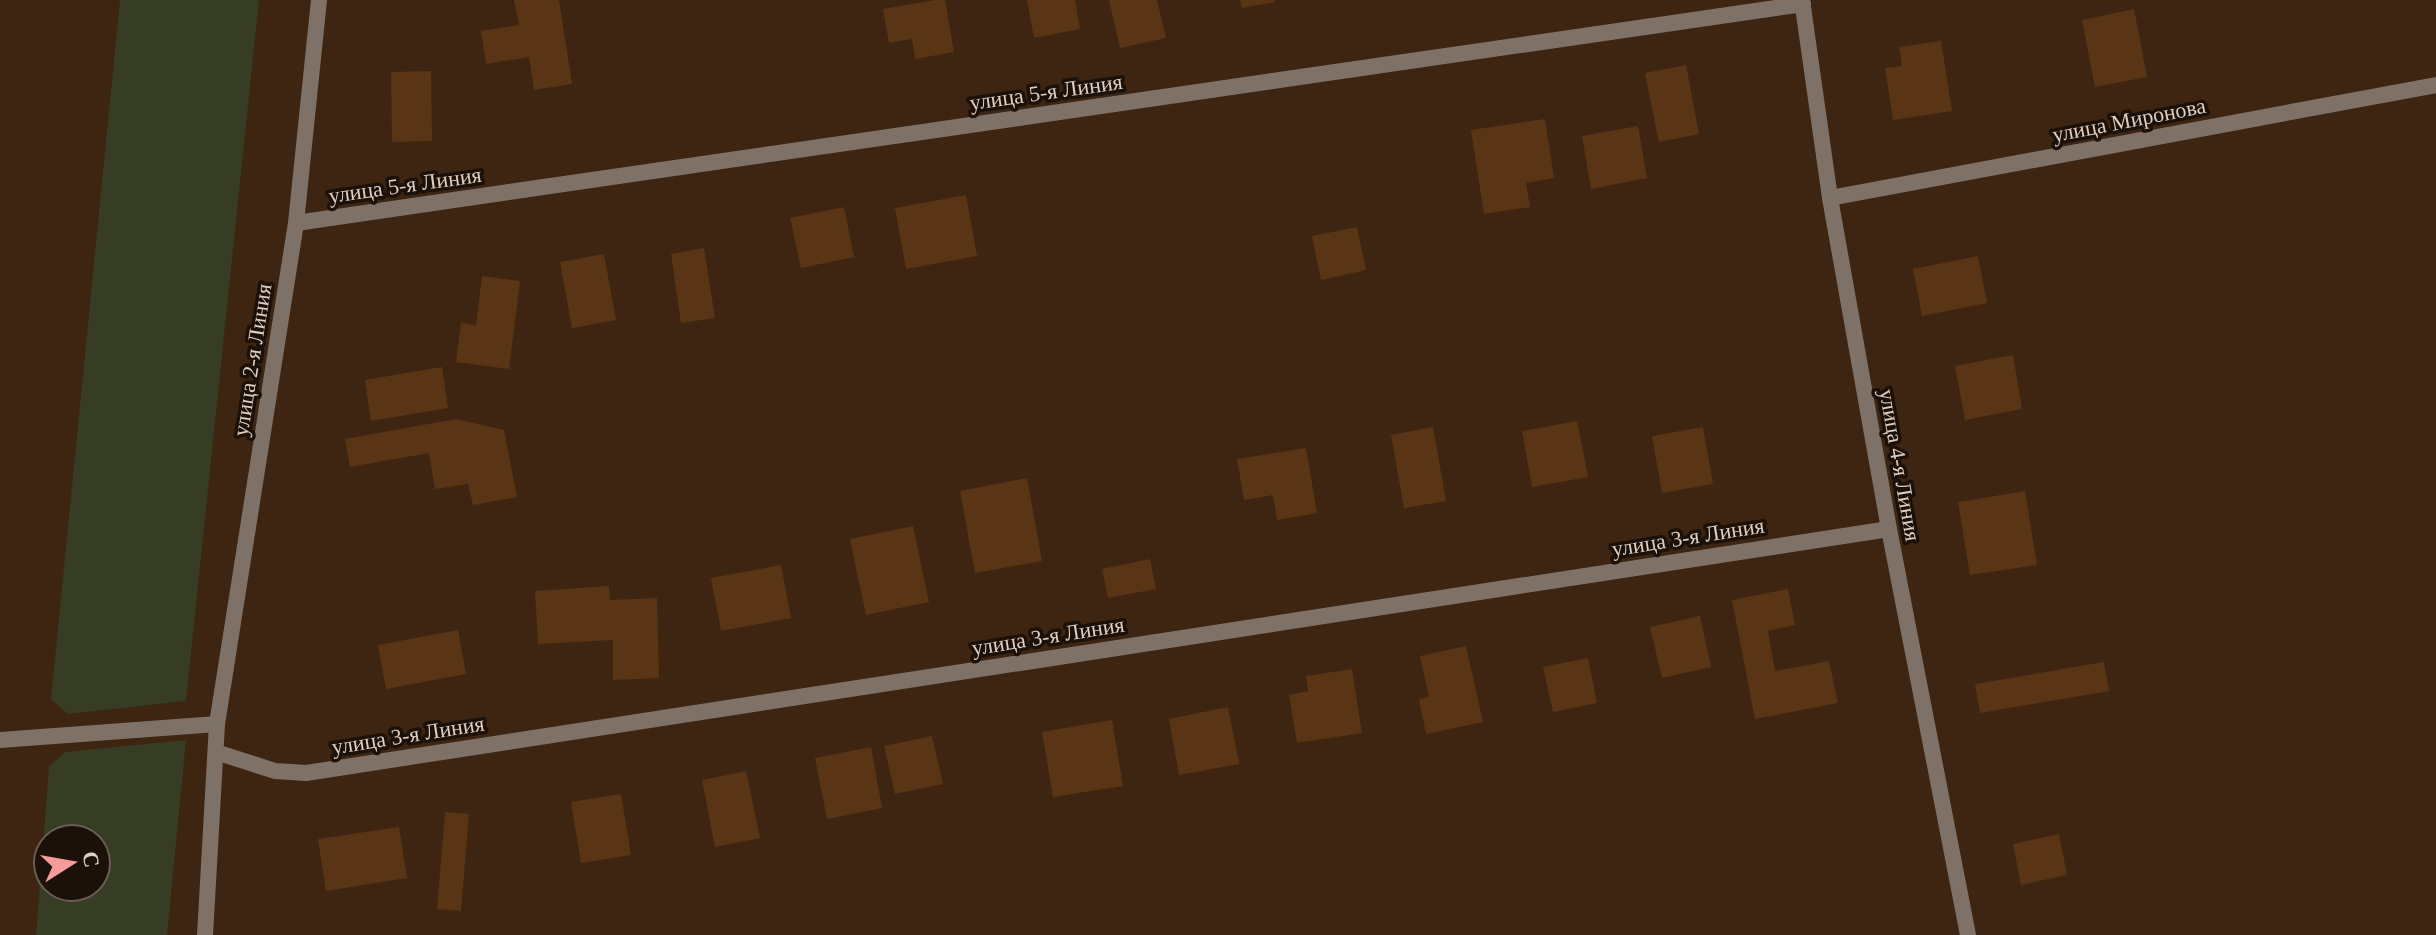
<svg xmlns="http://www.w3.org/2000/svg" width="2436" height="935" viewBox="0 0 2436 935" font-family="Georgia,serif">
<style>
.green{fill:#363d24;fill-rule:evenodd}
.building{fill:#593515}
.lines{fill:none;stroke-linecap:round;stroke-linejoin:round}
.service{stroke:#7e7268;stroke-width:16}
.minor{stroke:#7e7268;stroke-width:16}
.labels{text-anchor:middle;dominant-baseline:central;stroke-width:7;stroke-linejoin:round;paint-order:stroke}
.street-label{font-size:22px;fill:#dfcfc3;stroke:#1c1109}
</style>
<rect width="100%" height="100%" fill="#3d2511"/>
<!-- green -->
<g class="green">
<path d="M120,0H259L186,701L68,714L51,699Z"/>
<path d="M186,740L167,935H36L49,767L65,752ZM96,839V887H48V839Z"/>
</g>
<!-- building -->
<g class="building">
<path d="M514,0H559L572,84L534,90L529,57L486,64L481,31L519,25Z"/>
<path d="M935,0H945L954,52L915,59L912,39L889,43L883,9Z"/>
<path d="M1027,0H1075L1080,29L1034,38Z"/>
<path d="M1109,0H1157L1166,38L1120,48Z"/>
<path d="M1240,0H1274L1275,2L1242,8Z"/>
<path d="M2134,9L2147,77L2095,87L2082,20Z"/>
<path d="M1941,41L1952,111L1893,120L1885,68L1902,66L1899,47Z"/>
<path d="M1686,65L1699,134L1659,142L1645,73Z"/>
<path d="M431,71L432,141L392,142L391,72Z"/>
<path d="M1545,119L1554,178L1526,183L1530,207L1484,214L1471,130Z"/>
<path d="M1638,126L1647,178L1591,189L1582,136Z"/>
<path d="M966,195L977,256L906,269L895,208Z"/>
<path d="M844,207L854,257L801,268L790,218Z"/>
<path d="M1357,227L1366,270L1321,280L1312,236Z"/>
<path d="M704,248L715,318L681,323L671,254Z"/>
<path d="M604,254L616,320L572,328L560,262Z"/>
<path d="M1978,256L1987,303L1922,316L1913,269Z"/>
<path d="M482,276L520,281L509,369L456,362L461,323L476,325Z"/>
<path d="M2013,355L2022,409L1965,420L1955,366Z"/>
<path d="M442,367L448,408L371,421L365,380Z"/>
<path d="M456,419L504,430L517,497L473,505L468,484L435,489L429,453L350,467L345,439Z"/>
<path d="M1577,421L1588,477L1532,487L1522,431Z"/>
<path d="M1433,427L1446,501L1404,508L1391,435Z"/>
<path d="M1703,427L1713,484L1662,493L1652,436Z"/>
<path d="M1306,448L1317,513L1277,520L1273,495L1244,500L1237,459Z"/>
<path d="M1027,478L1042,561L975,573L960,491Z"/>
<path d="M2025,491L2037,565L1970,575L1958,502Z"/>
<path d="M913,526L929,602L866,615L850,539Z"/>
<path d="M1150,559L1156,589L1108,598L1102,569Z"/>
<path d="M781,565L791,618L721,631L711,578Z"/>
<path d="M609,586L610,600L657,598L659,678L613,680V640L538,644L535,591Z"/>
<path d="M1788,589L1795,625L1768,631L1775,671L1829,661L1838,703L1755,719L1732,600Z"/>
<path d="M1700,616L1711,667L1662,678L1650,627Z"/>
<path d="M458,630L466,674L386,689L378,645Z"/>
<path d="M1466,646L1483,722L1426,734L1419,699L1429,697L1420,656Z"/>
<path d="M1588,658L1597,703L1553,712L1543,667Z"/>
<path d="M2104,662L2109,691L1980,713L1975,684Z"/>
<path d="M1352,669L1362,733L1297,743L1289,695L1308,691L1306,676Z"/>
<path d="M1228,707L1239,764L1179,775L1169,719Z"/>
<path d="M1112,720L1123,786L1053,797L1042,732Z"/>
<path d="M932,736L943,784L895,794L884,746Z"/>
<path d="M871,747L882,808L827,819L815,758Z"/>
<path d="M746,771L760,838L715,847L702,780Z"/>
<path d="M621,794L631,855L581,863L571,802Z"/>
<path d="M445,812L469,814L461,911L437,909Z"/>
<path d="M399,827L407,878L326,891L318,839Z"/>
<path d="M2059,834L2067,875L2021,885L2013,844Z"/>
</g>
<g class="lines">
<!-- service -->
<path class="service" d="M1830,198L2436,85"/>
<!-- minor -->
<g class="minor">
<path d="M1802,0L1830,198L1889,529L1968,935"/>
<path d="M296,223L1803,4"/>
<path d="M0,740L217,724"/>
<path d="M216,752L275,771L306,773L1889,529"/>
<path d="M205,935L217,724L296,223L319,0"/>
</g>
</g>
<g class="labels">
<!-- street labels -->
<g class="street-label">
<text transform="translate(1046 92) rotate(-8)">улица 5-я Линия</text>
<text transform="translate(2129 120) rotate(-11)">улица Миронова</text>
<text transform="translate(405 185) rotate(-8)">улица 5-я Линия</text>
<text transform="translate(252 360) rotate(-81)">улица 2-я Линия</text>
<text transform="translate(1900 465) rotate(80)">улица 4-я Линия</text>
<text transform="translate(1688 537) rotate(-9)">улица 3-я Линия</text>
<text transform="translate(1048 636) rotate(-9)">улица 3-я Линия</text>
<text transform="translate(408 735) rotate(-9)">улица 3-я Линия</text>
</g>
</g>
<!-- north arrow -->
<g transform="translate(72 863) rotate(79)"><circle r="38" fill="#1c1109" stroke="#6a5d53" stroke-width="2"/>
<path d="M0-6L14 30L0 20L-14 30Z" fill="#f59b99"/>
<text y="-12" font-size="22" font-weight="bold" text-anchor="middle" fill="#dfcfc3">С</text>
</g>
</svg>
